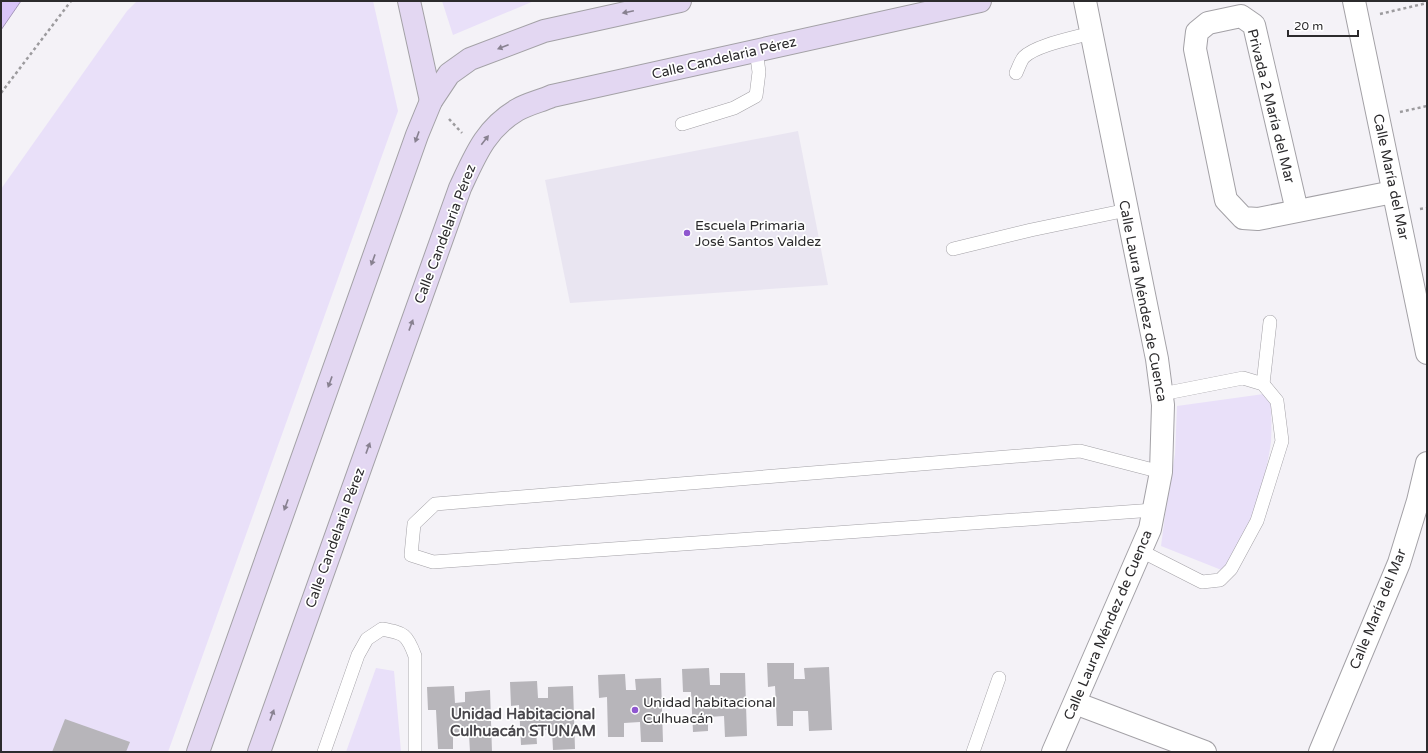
<svg xmlns="http://www.w3.org/2000/svg" width="1428" height="753" viewBox="0 0 1428 753" font-family="'Varela Round',sans-serif">
<style>
.built{fill:#e9e5f1}
.green{fill:#e9e0f9}
.water{fill:#d9c5f8;stroke:#a597bb}
.building{fill:#b7b5ba}
.lines{fill:none;stroke-linecap:round;stroke-linejoin:round}
.service-casing{stroke:#a3a1a6;stroke-width:14}
.minor-casing{stroke:#a3a1a6;stroke-width:24}
.secondary-casing{stroke:#a3a1a6;stroke-width:24}
.path{stroke:#9c9b9e;stroke-width:2.5;stroke-dasharray:3 3;stroke-linecap:butt}
.service{stroke:#fff;stroke-width:13}
.minor{stroke:#fff;stroke-width:22}
.secondary{stroke:#e3d7f2;stroke-width:22}
.oneway{fill:#888190}
.poi-dot{fill:#8f57cf;stroke:#fff;stroke-width:1.5}
.labels{text-anchor:middle;dominant-baseline:central;stroke-width:3.5;stroke-linejoin:round;paint-order:stroke}
.street-label{font-size:14px;fill:#2c2b2d;stroke:#fff}
.poi-label{font-size:14px;fill:#2c2b2d;stroke:#fff;text-anchor:start}
.neighbourhood-label{font-size:15px;font-weight:bold;fill:#49474c;stroke:#fff}
</style>
<rect width="100%" height="100%" fill="#f4f2f7"/>
<!-- built -->
<path class="built" d="M798,131L828,285L570,303L545,180Z"/>
<!-- green -->
<g class="green">
<path d="M137,1H373L398,111L168,752H1V189L127,11Z"/>
<path d="M442,1H534L453,35Z"/>
<path d="M1271,393C1271,409 1272,426 1271,442C1265,487 1247,531 1229,573L1161,546L1166,508L1175,454L1177,406Z"/>
<path d="M376,668L394,671L401,752H346Z"/>
</g>
<!-- water -->
<path class="water" d="M1,1H21L1,30Z"/>
<!-- building -->
<g class="building">
<path d="M767,663H794V679H805L804,668L829,667L832,730L809,731L808,711H793V726H777L775,686L768,687Z"/>
<path d="M709,668L710,685H720V673H745L747,736L725,737L724,716L708,717V731L693,732L691,692H683L682,669Z"/>
<path d="M625,674L626,690H636L635,679L661,678L663,742H641L640,722L624,723V737H608L607,697L599,698L598,675Z"/>
<path d="M537,681L538,698H548V687L573,686L575,749L553,750L552,730H536L537,744L521,745L519,705L511,706L510,682Z"/>
<path d="M454,686L455,703L465,702V692L490,690L492,752H470L469,734L453,735V749H438L436,710H428L427,687Z"/>
<path d="M65,719L130,742L126,752H52Z"/>
</g>
<g class="lines">
<defs>
<g id="service">
<path d="M1016,73C1018,69 1021,60 1024,57C1036,45 1074,38 1091,33"/>
<path d="M682,124L734,108L756,96L759,72L756,50"/>
<path d="M953,249L1031,230L1127,210"/>
<path d="M1263,384L1270,322"/>
<path d="M1154,510L433,562L411,555L414,524L435,504L1080,451L1161,472"/>
<path d="M1141,551L1202,582L1220,580L1231,569L1257,521L1282,441L1277,401L1263,384L1243,378L1162,394"/>
<path d="M324,752L358,655L367,639L382,629C404,633 407,634 415,656V752"/>
<path d="M973,752L999,678"/>
</g>
<g id="minor">
<path d="M1354,1L1427,353"/>
<path d="M1297,211L1254,25L1241,16L1208,23L1197,32L1195,49L1226,200L1243,218L1258,219L1393,192"/>
<path d="M1075,703L1205,752"/>
<path d="M1053,752L1150,529L1161,472L1163,405L1157,359L1085,1"/>
<path d="M1320,752L1399,563L1418,501L1427,463"/>
</g>
<g id="secondary">
<path d="M409,1L431,101"/>
<path d="M198,752L417,135L431,101L449,74L470,59L544,31L680,1"/>
<path d="M259,752L460,188C475,156 485,129 517,110C527,104 541,101 552,96L980,1"/>
</g>
</defs>
<!-- service casing -->
<use href="#service" class="service-casing"/>
<!-- minor casing -->
<use href="#minor" class="minor-casing"/>
<!-- secondary casing -->
<use href="#secondary" class="secondary-casing"/>
<!-- path -->
<g class="path">
<path d="M1380,14L1427,3"/>
<path d="M1,93L71,1"/>
<path d="M1400,112L1427,106"/>
<path d="M449,119L462,133"/>
<path d="M1420,209L1427,208"/>
</g>
<!-- service -->
<use href="#service" class="service"/>
<!-- minor -->
<use href="#minor" class="minor"/>
<!-- secondary -->
<use href="#secondary" class="secondary"/>
</g>
<!-- one-way arrows -->
<defs><path id="oneway-solid" d="M-6-.8H1V-3.2L6.5 0L1 3.2V.8H-6Z"/></defs>
<g class="oneway">
<use href="#oneway-solid" transform="translate(628 12) rotate(168)"/>
<use href="#oneway-solid" transform="translate(503 47) rotate(159)"/>
<use href="#oneway-solid" transform="translate(417 137) rotate(110)"/>
<use href="#oneway-solid" transform="translate(485 140) rotate(-52)"/>
<use href="#oneway-solid" transform="translate(373 260) rotate(110)"/>
<use href="#oneway-solid" transform="translate(411 325) rotate(-70)"/>
<use href="#oneway-solid" transform="translate(330 382) rotate(110)"/>
<use href="#oneway-solid" transform="translate(368 448) rotate(-70)"/>
<use href="#oneway-solid" transform="translate(286 505) rotate(110)"/>
<use href="#oneway-solid" transform="translate(272 715) rotate(-70)"/>
</g>
<!-- markers -->
<g class="poi-dot">
<circle cx="687" cy="233" r="4"/>
<circle cx="635" cy="710" r="4"/>
</g>
<g class="labels">
<!-- street labels -->
<g class="street-label">
<text transform="translate(724 58) rotate(-13)">Calle Candelaria Pérez</text>
<text transform="translate(1271 106) rotate(76)">Privada 2 María del Mar</text>
<text transform="translate(1391 177) rotate(78)">Calle María del Mar</text>
<text transform="translate(445 234) rotate(-69)">Calle Candelaria Pérez</text>
<text transform="translate(1143 301) rotate(79)">Calle Laura Méndez de Cuenca</text>
<text transform="translate(335 538) rotate(-70)">Calle Candelaria Pérez</text>
<text transform="translate(1378 609) rotate(-68)">Calle María del Mar</text>
<text transform="translate(1108 625) rotate(-67)">Calle Laura Méndez de Cuenca</text>
</g>
<!-- poi labels -->
<g class="poi-label">
<text x="695" y="225">Escuela Primaria<tspan x="695" dy="16">José Santos Valdez</tspan></text>
<text x="643" y="702">Unidad habitacional<tspan x="643" dy="16">Culhuacán</tspan></text>
</g>
<!-- neighbourhood labels -->
<g class="neighbourhood-label">
<text x="523" y="714">Unidad Habitacional<tspan x="523" dy="17">Culhuacán STUNAM</tspan></text>
</g>
</g>
<!-- border -->
<rect width="1428" height="753" fill="none" stroke="#2c2b2d" stroke-width="4"/>
<!-- scale -->
<path d="M1288 30v6h70v-6" fill="none" stroke="#2c2b2d" stroke-width="2"/>
<text x="1294" y="30" font-size="12" fill="#2c2b2d" stroke="#ffffff" stroke-width="3" paint-order="stroke">20 m</text>
</svg>
